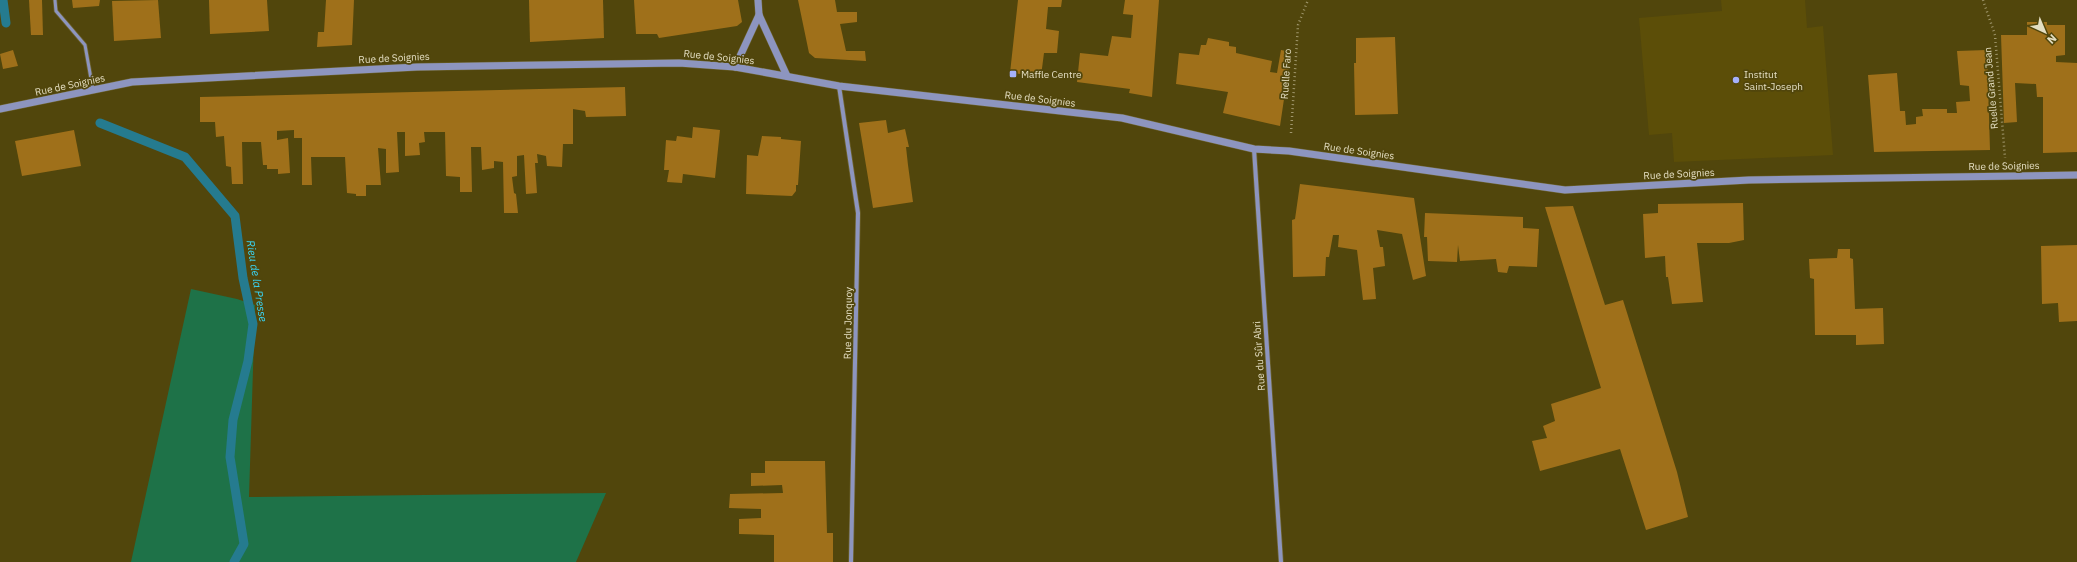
<svg xmlns="http://www.w3.org/2000/svg" width="2077" height="562" viewBox="0 0 2077 562" font-family="'IBM Plex Sans',sans-serif">
<style>
.built{fill:#5c4e08}
.green{fill:#1e7248}
.lines{fill:none;stroke-linecap:round;stroke-linejoin:round}
.stream{stroke:#257b8f;stroke-width:9}
.building{fill:#9f701a}
.service-casing{stroke:#6e6430;stroke-width:4.5}
.minor-casing{stroke:#6e6430;stroke-width:5.5}
.tertiary-casing{stroke:#6e6430;stroke-width:8}
.path{stroke:#a0976d;stroke-width:2.5;stroke-dasharray:1 3;stroke-linecap:butt}
.service{stroke:#8d95bf;stroke-width:3}
.minor{stroke:#8d95bf;stroke-width:4}
.tertiary{stroke:#8d95bf;stroke-width:7}
.poi-dot{fill:#a5b1fc;stroke:#51460c;stroke-width:1.5}
.labels{text-anchor:middle;dominant-baseline:central;stroke-width:3.5;stroke-linejoin:round;paint-order:stroke}
.street-label{font-size:10px;fill:#e4dec2;stroke:#51460c}
.poi-label{font-size:10px;fill:#e4dec2;stroke:#51460c;text-anchor:start}
.water-label{font-size:11px;font-style:italic;fill:#38dbff;stroke:#51460c}
</style>
<rect width="100%" height="100%" fill="#51460c"/>
<!-- built -->
<path class="built" d="M1721,0H1805L1807,28L1823,26L1833,155L1674,162L1672,133L1649,135L1639,18L1722,11Z"/>
<!-- green -->
<path class="green" d="M191,289L237,299L255,305L249,497L606,493L576,562H131Z"/>
<g class="lines">
<!-- stream -->
<g class="stream">
<path d="M3,0L6,23"/>
<path d="M100,123L185,157L235,216L243,278L253,324L248,361L233,420L230,457L244,544L234,562"/>
</g>
</g>
<!-- building -->
<g class="building">
<path d="M29,0H42L43,35H31Z"/>
<path d="M72,0H100L99,6L73,8Z"/>
<path d="M158,0L161,38L114,41L112,1Z"/>
<path d="M209,0H267L269,31L210,34Z"/>
<path d="M326,0H354L352,45L317,47L318,32H324Z"/>
<path d="M529,0H603L604,38L530,42Z"/>
<path d="M634,0H738L742,22L737,26L659,38L657,34H636Z"/>
<path d="M798,0H835L837,12H857V22L840,24L846,51H865L866,61L815,58L809,53Z"/>
<path d="M1018,0H1062L1061,7H1048L1046,29L1059,31L1057,53H1044L1041,76L1010,73Z"/>
<path d="M1125,0H1159L1152,97L1129,93L1130,89L1077,82L1080,53L1108,56L1112,36L1131,38L1133,15L1123,14Z"/>
<path d="M2027,22H2047V25H2065V55L2056,56V62L2077,63V152L2043,153V97H2037L2036,84L2015,83L2017,122L2004,123L2001,35H2027Z"/>
<path d="M1395,37L1398,114L1355,115L1354,63H1356V38Z"/>
<path d="M1208,38L1229,42V46L1236,47V53L1272,61L1270,72L1277,73L1281,50L1291,52L1280,126L1223,113L1228,92L1176,84L1179,53L1199,55L1201,45H1206Z"/>
<path d="M13,50L18,66L3,69L0,54Z"/>
<path d="M1987,50L1990,150L1874,152L1868,75L1897,73L1900,111H1905L1906,125L1916,124V117L1923,116L1922,109H1947V113H1957L1956,102L1970,101L1969,86L1960,85L1957,51Z"/>
<path d="M625,87L626,116L586,117L585,111L573,109V144H563L562,167L547,166L546,156L537,154L538,163H535L537,193L526,194L524,155L517,156V176L512,177L514,193L516,194L518,213H504L503,162L494,161V168L482,170L481,147H471L472,192H460V177L446,176L445,132H424L425,142L419,143L420,155L405,156V132H397L399,172L386,173V149L378,148L381,185H366V196H356V194L347,193L345,157H311L312,185H302V138H294V130L277,131V140L288,138L290,173L278,174V169H267V165H263L261,142H242L243,184H232L231,167L226,166L224,136L216,137L215,122H200V97Z"/>
<path d="M886,120L888,133L905,129L909,147H906L908,165L913,202L873,208L859,123Z"/>
<path d="M693,127L720,130L715,178L683,174L682,183L667,182L669,170H664L666,140L676,141L677,136L692,138Z"/>
<path d="M74,130L81,166L22,176L15,141Z"/>
<path d="M762,136L781,137V139L801,141L798,185H796V191L792,196L746,194L747,155L758,156Z"/>
<path d="M1300,184L1414,198L1426,276L1413,280L1402,234L1377,230L1380,247H1383L1385,266L1373,268L1376,299L1363,300L1357,250L1338,247L1339,235H1333L1329,257H1326L1325,276L1293,277L1292,220L1295,219Z"/>
<path d="M1743,203L1744,240L1729,243H1697L1703,302L1672,304L1668,277H1666L1665,256L1645,258L1643,214L1658,213V204Z"/>
<path d="M1573,206L1605,305L1623,300L1677,472L1688,517L1646,530L1620,449L1540,471L1532,441L1547,438L1543,426L1555,421L1551,404L1601,388L1545,207Z"/>
<path d="M1425,213L1523,217V228L1539,229L1537,267L1509,266L1507,273L1498,272L1496,259L1460,261L1458,245L1457,262L1428,261L1427,237H1424Z"/>
<path d="M2077,245V321L2059,322L2058,303L2042,304L2041,246Z"/>
<path d="M1838,249H1850V258L1853,259L1855,309L1883,308L1884,344L1856,345V335H1815L1814,279L1810,278L1809,259L1837,258Z"/>
<path d="M765,461H825L827,533H833V562H774V535L739,534V519L761,518V509L729,508L730,494L783,493L782,485L751,486V473H765Z"/>
</g>
<g class="lines">
<defs>
<path id="service" d="M55,0L56,11L85,45L93,90"/>
<g id="minor">
<path d="M839,86L858,213L851,562"/>
<path d="M1254,149L1281,562"/>
</g>
<g id="tertiary">
<path d="M758,0L759,15L787,76"/>
<path d="M735,67L759,15"/>
<path d="M0,109L132,82L417,67L679,63L735,67L839,86L1122,118L1254,149L1289,151L1565,190L1749,180L2077,175"/>
</g>
</defs>
<!-- service casing -->
<use href="#service" class="service-casing"/>
<!-- minor casing -->
<use href="#minor" class="minor-casing"/>
<!-- tertiary casing -->
<use href="#tertiary" class="tertiary-casing"/>
<!-- path -->
<g class="path">
<path d="M1983,0L1995,35L2005,158"/>
<path d="M1291,133L1298,25L1308,0"/>
</g>
<!-- service -->
<use href="#service" class="service"/>
<!-- minor -->
<use href="#minor" class="minor"/>
<!-- tertiary -->
<use href="#tertiary" class="tertiary"/>
</g>
<!-- markers -->
<g class="poi-dot">
<rect x="1009" y="70" width="8" height="8" rx="2"/>
<circle cx="1736" cy="80" r="4"/>
</g>
<g class="labels">
<!-- street labels -->
<g class="street-label">
<text transform="translate(719 57) rotate(6)">Rue de Soignies</text>
<text transform="translate(394 58) rotate(-3)">Rue de Soignies</text>
<text transform="translate(1286 74) rotate(-86)">Ruelle Faro</text>
<text transform="translate(70 85) rotate(-12)">Rue de Soignies</text>
<text transform="translate(1991 88) rotate(-95)">Ruelle Grand Jean</text>
<text transform="translate(1040 99) rotate(7)">Rue de Soignies</text>
<text transform="translate(1359 151) rotate(8)">Rue de Soignies</text>
<text transform="translate(2004 166) rotate(-1)">Rue de Soignies</text>
<text transform="translate(1679 174) rotate(-3)">Rue de Soignies</text>
<text transform="translate(848 323) rotate(-89)">Rue du Jonquoy</text>
<text transform="translate(1259 356) rotate(-94)">Rue du Sûr Abri</text>
</g>
<!-- poi labels -->
<g class="poi-label">
<text x="1021" y="74">Maffle Centre</text>
<text x="1744" y="74">Institut<tspan x="1744" dy="12">Saint-Joseph</tspan></text>
</g>
<!-- water labels -->
<g class="water-label">
<text transform="translate(257 281) rotate(81)">Rieu de la Presse</text>
</g>
</g>
<!-- north arrow -->
<g transform="translate(2045 32) rotate(136)" stroke="#51460c" stroke-width="3" paint-order="stroke">
<path d="M0-3L7 15L0 10L-7 15Z" fill="#e4dec2"/>
<text y="-6" font-size="11" font-weight="bold" text-anchor="middle" fill="#e4dec2">N</text>
</g>
</svg>
